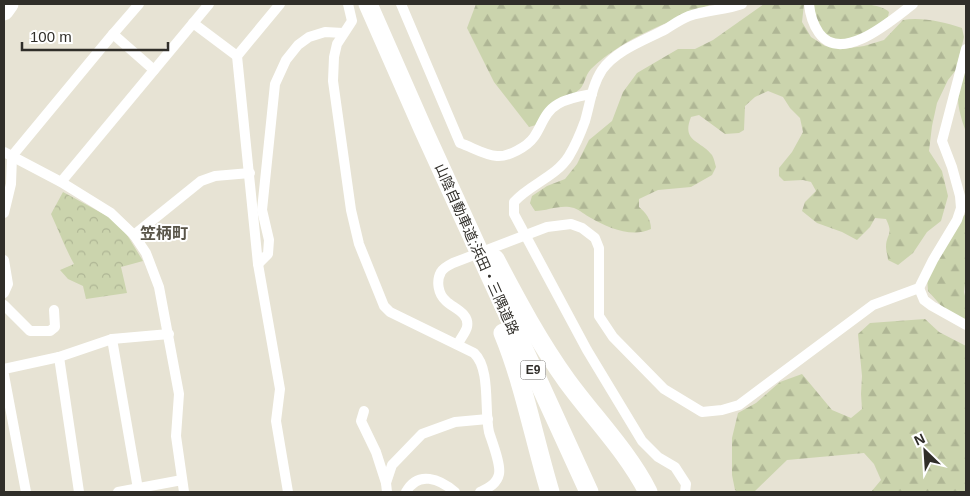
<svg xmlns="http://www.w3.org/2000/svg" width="970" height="496" viewBox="0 0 970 496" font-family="Helvetica,'Noto Sans JP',sans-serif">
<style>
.forest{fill:url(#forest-firs)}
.park{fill:url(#park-crowns)}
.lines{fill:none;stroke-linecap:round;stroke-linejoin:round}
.street{stroke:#fff;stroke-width:10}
.highway{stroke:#fff;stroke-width:19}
.labels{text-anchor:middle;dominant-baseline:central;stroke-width:4;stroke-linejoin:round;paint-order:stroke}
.shield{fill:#fff;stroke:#6e6d69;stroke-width:1}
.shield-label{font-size:12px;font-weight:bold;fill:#302e29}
.street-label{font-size:14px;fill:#302e29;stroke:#fff}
.quarter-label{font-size:16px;font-weight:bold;fill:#585448;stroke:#fff}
</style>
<defs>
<pattern id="forest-firs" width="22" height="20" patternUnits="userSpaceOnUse" patternTransform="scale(1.25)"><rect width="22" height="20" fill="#cbd4ad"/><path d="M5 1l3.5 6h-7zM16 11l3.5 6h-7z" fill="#afb695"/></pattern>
<pattern id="park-crowns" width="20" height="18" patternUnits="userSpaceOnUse" patternTransform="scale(1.25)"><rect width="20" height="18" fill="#cbd4ad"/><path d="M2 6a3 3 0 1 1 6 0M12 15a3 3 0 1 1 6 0" fill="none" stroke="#afb695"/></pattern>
</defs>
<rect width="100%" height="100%" fill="#e7e3d4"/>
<!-- forest -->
<g class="forest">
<path d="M476,4H712C670,22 624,37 591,69C585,75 585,84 580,89C565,102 544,107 536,125L529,127L494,82L467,28Z"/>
<path d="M764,4H804L802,22L811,37L825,46L843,49L864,46L884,40L903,20C922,17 944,22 962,28L964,37L956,70L948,80L937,103L932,126L929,151L942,171L948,196L941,221L927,232L913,253L898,265L888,260C888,256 886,251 886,247C886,234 894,235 886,219L875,218L870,227L857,240L842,232L817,223L802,211L805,202L816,191L811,182L803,180L784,181L779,176V168L792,152L803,132L800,118L790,108L783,97L768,91L755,97L745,106L744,130L739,133L725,134L699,115L691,117C681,142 701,140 712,155C714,158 715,164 716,167L712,175L691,187L658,190L639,199V207C646,213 651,219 651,229C632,238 608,228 591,218C585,215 580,210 574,208C560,204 548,211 535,211L530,203L532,196L547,186L565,179L577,164L589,140L612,121L623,92L637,73L678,49H695L713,40Z"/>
<path d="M814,4C832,4 877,0 889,12L888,17C881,22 874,29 866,33C849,43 825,43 816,23C814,18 814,9 814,4Z"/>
<path d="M966,60V132C954,99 957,92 966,60Z"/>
<path d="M966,214V276L964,292L966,300V321L945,310L928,291L927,277L962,217Z"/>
<path d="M925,319L939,332L966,346V492H871L881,480L874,464L864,453L787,460L754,492H738L735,490L732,475V438L738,413L756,403L780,382L802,374L832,410L851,418L862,409L861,394L862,376L858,334L870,323Z"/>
</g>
<!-- park -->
<path class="park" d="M63,192L109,217L124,230L143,261L121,267L127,293L86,299L83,286L68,279L60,270L74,264C65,248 59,231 51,214Z"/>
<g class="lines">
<!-- street -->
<g class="street">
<path d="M139,4L113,34L154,70"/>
<path d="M348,4L352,21L337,44L334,57L333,81L351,210L359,244L384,306L390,312L474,353C491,369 484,409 489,432C492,442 501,464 499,474C497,484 488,488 480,492"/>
<path d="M401,4L460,143C472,147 484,155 497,156C508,157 527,147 534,137C542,126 544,112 558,104C568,98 581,96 592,94"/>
<path d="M809,4C810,15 812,23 819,33C842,65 893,19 913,4"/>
<path d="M193,23L237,56L258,264L280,389L276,421L288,492"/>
<path d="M237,56L280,4"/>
<path d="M4,152L61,182L111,213L134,235L146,253L159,287L179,394L176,436L184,492"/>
<path d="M61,182L209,4"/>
<path d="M4,213L11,184L12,156L113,34"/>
<path d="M134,235L201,181L215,176L250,173"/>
<path d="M4,260L8,284L4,293"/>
<path d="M258,264L268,254L269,240L262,210L275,84L286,60L298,45L309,37L325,32L343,33"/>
<path d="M919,288L924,300L932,306L966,325"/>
<path d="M4,305L30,331H50L55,327L54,310"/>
<path d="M112,339L138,489"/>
<path d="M458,344C460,339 466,332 467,327C470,313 453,308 446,301C438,294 436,281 441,272C443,268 449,265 453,263L547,227L571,224L582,228L595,238L599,248V316L613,337L664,389L702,412L722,410L739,405L873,305L919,288L933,260L957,220L961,208L960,196L952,167L942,141L966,49"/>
<path d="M59,357L79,492"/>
<path d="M4,369L59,357L112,339L169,334"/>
<path d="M4,375L26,492"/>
<path d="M364,411L361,421L376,452L386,483"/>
<path d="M118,492L182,480"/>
<path d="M387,492L386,483L392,465L422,434L455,422L488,419"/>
<path d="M406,492C418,470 440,479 455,492"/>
<path d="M685,492L686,484L675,467L658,457L642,441L587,350L514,214V202C530,184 556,177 569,156C575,146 581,132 585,121C590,104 592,85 602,70C616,50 645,40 666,29C674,24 681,19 689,16C706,10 725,10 742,4"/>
</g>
<!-- highway -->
<g class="highway">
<path d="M368,4L423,129L589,492"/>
<path d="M4,11L9,4"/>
<path d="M495,259C517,301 539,342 567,381C594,418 627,451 648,492"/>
<path d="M503,333C524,384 534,439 550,492"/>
</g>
</g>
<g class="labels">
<!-- shield labels -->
<rect class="shield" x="520.5" y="360.5" width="25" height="19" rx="4"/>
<g class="shield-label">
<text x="533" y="370">E9</text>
</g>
<!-- street labels -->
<g class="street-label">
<text transform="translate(477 249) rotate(66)">山陰自動車道;浜田・三隅道路</text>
</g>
<!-- quarter labels -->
<g class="quarter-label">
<text x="164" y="233">笠柄町</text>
</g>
</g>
<!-- border -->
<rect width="970" height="496" fill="none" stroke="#302e29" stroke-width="10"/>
<!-- north arrow -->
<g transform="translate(925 451) rotate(335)" stroke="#ffffff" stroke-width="4" paint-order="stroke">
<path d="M0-4L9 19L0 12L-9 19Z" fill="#302e29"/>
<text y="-8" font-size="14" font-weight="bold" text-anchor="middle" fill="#302e29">N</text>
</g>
<!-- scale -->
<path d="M22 42v8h146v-8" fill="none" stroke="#302e29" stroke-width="2.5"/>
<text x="30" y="42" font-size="15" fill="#302e29" stroke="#ffffff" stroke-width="4" paint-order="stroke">100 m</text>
</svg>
